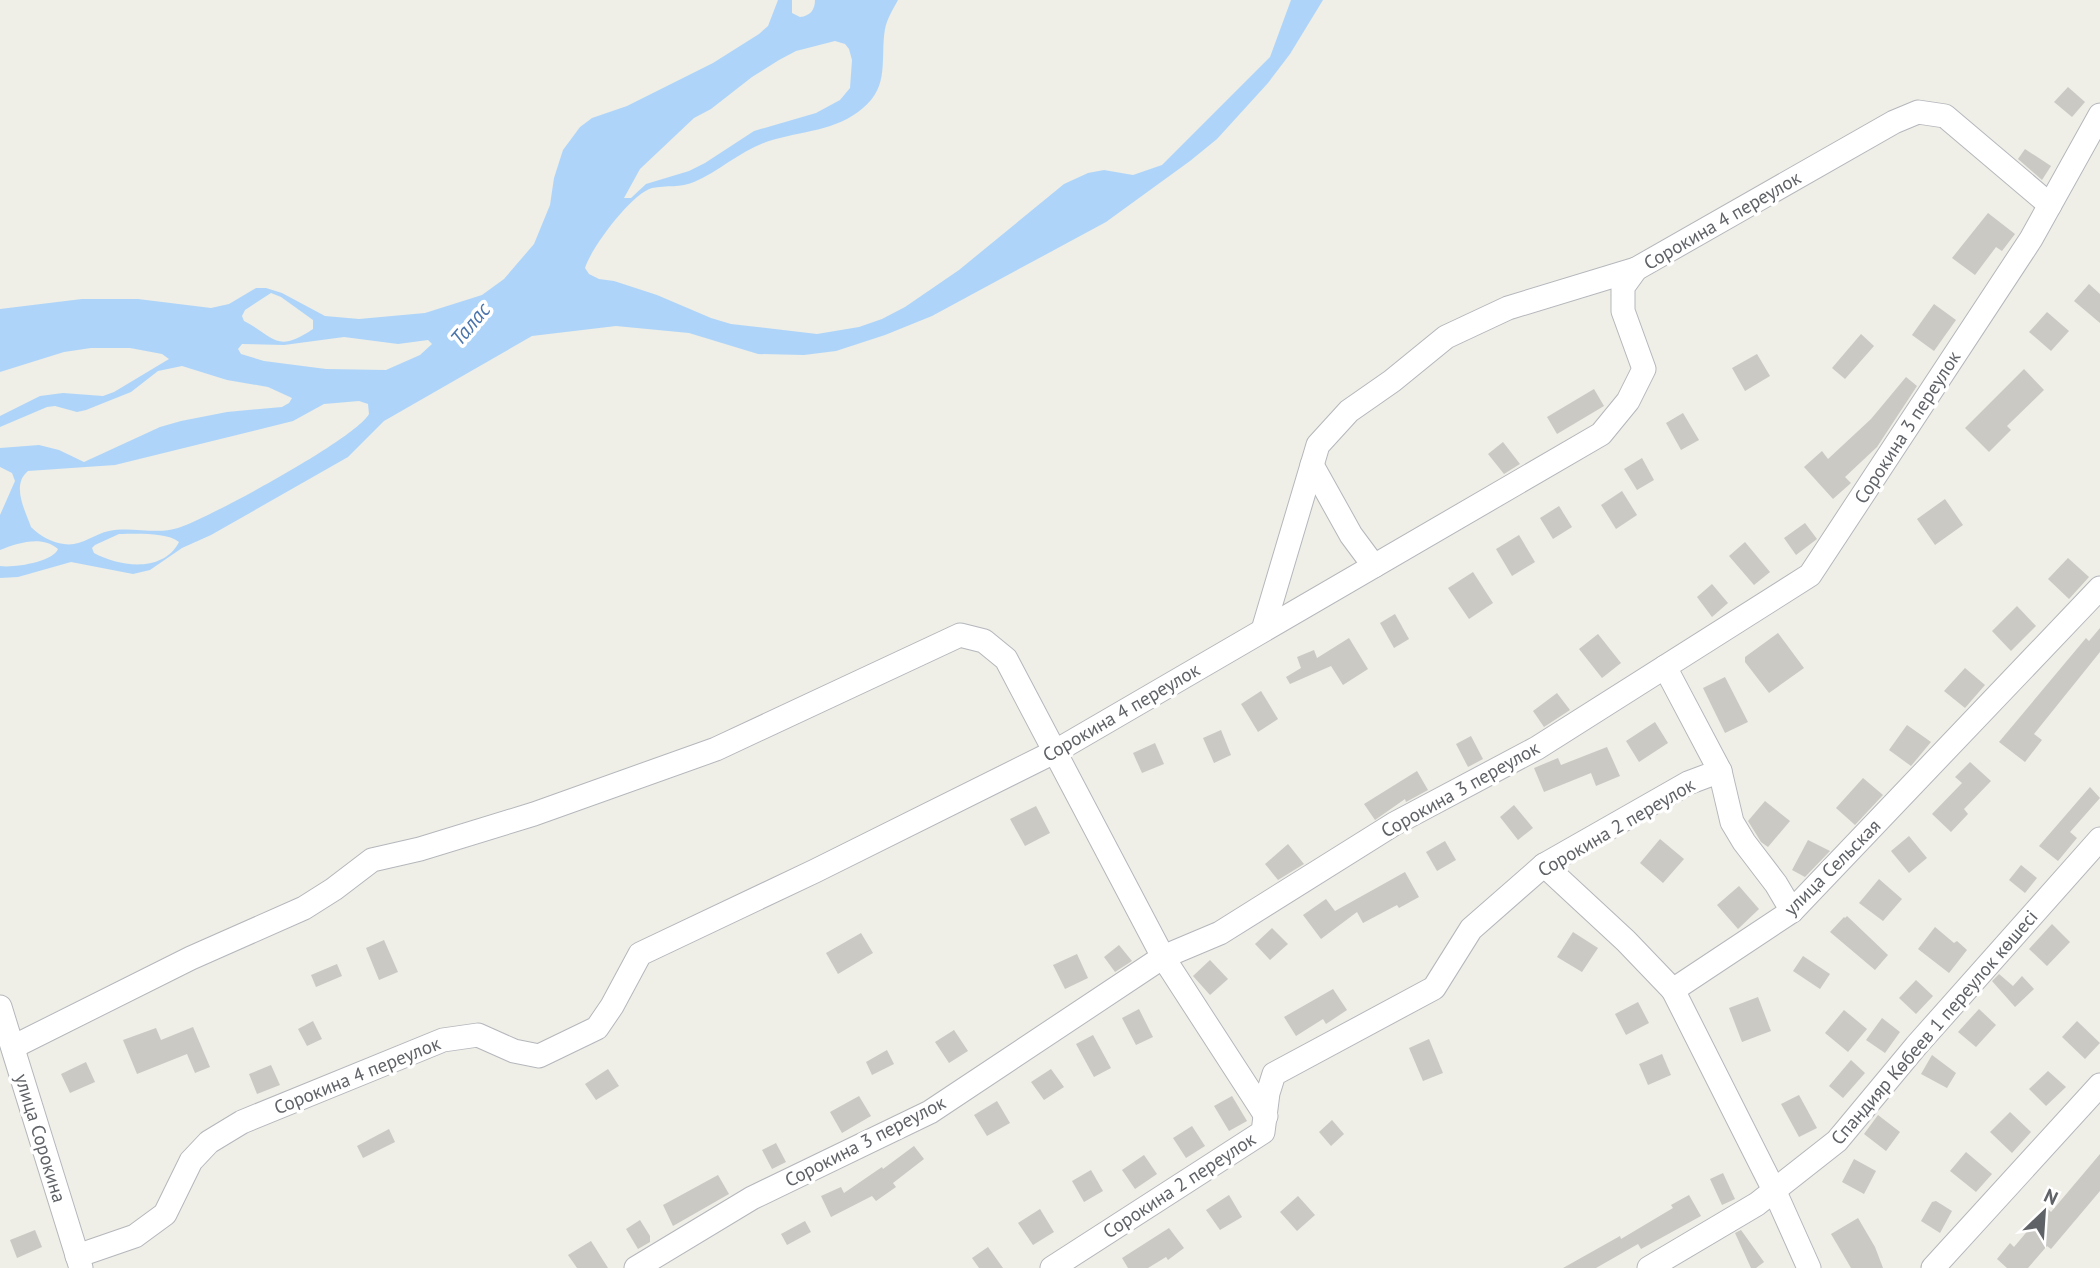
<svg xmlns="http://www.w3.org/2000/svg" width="2100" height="1268" viewBox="0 0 2100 1268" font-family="'PT Sans',sans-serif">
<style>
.water{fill:#aed5f9;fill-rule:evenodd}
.building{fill:#cbc9c4}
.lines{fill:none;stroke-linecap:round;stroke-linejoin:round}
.minor-casing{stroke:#b4b7bb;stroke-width:25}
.minor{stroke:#fff;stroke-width:23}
.labels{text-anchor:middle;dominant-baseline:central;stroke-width:7;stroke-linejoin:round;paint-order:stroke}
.street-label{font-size:19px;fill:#5f6266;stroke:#fff}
.water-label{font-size:21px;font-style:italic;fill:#4b75ab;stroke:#fff}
</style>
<rect width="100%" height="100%" fill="#efeee7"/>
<!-- water -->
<path class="water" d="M778,0H792V13L800,17C810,16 815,10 815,0H898C893,9 887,19 885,29C880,59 890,86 863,108C837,131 801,131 769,141C740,151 720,171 694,182C681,188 666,185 652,188C632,193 591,248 585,268L589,274L599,279L614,281L657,295L711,318L731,324L817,334L859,327L882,319L905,307L959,270L1064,184L1088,173L1104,170L1133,175L1162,165L1270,57L1291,0H1323L1290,54L1268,83L1217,139L1190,161L1106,222L932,316L885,335L836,351L804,355L758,354L689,333L616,326L532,336L384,421L348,457L211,535L182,548L150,570L133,574L71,562L18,577L0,578V566C14,568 53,562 58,549C42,535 18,543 0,550V515L15,481L12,473L0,467V448L39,445L59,450L84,462L160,427L181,421L227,412L282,407L289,403L292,398L268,387L227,380L182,366L158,371L131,392L86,410L77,412L55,406L47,407L0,427V416L40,396L63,393L103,396L114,392L169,359L162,354L130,348H91L64,352L0,372V309L82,299H138L211,308L229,304L256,288H266L282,293L325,316L359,319L425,313L482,295L504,279L534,244L550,205L554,178L563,150L580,127L592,118L627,106L713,63L759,34L768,26ZM835,41L845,44L849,49L852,60L850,88L840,100L816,113L754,131L705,163L689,171L646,184L631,198H624L640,169L694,118L711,109L752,77L779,60L796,51ZM271,293L281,297L313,320V329C276,354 275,337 244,321L242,316L245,310ZM344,337L398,344L428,340L432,344L420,355L386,370L326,369L264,361L241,354L238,349L242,344L284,345ZM359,401L368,404L369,414C355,439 209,518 178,528C156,535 131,526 109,531C94,534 80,547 64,544C52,543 39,535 31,527C25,510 11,485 28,471L115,465L293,421L324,404ZM119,534C136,534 166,532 179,542C163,573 120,567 94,553L92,548L95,545Z"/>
<!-- building -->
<g class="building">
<path d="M2068,87L2085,102L2072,117L2054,102Z"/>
<path d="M2025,149L2051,166L2042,180L2018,159Z"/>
<path d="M1988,213L2015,234L2002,251L1996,247L1975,275L1952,258Z"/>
<path d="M2089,284L2100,294V323L2074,301Z"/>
<path d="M1934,304L1956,320L1934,351L1912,335Z"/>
<path d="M2047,312L2069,331L2051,351L2029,332Z"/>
<path d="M1861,334L1874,346L1845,379L1832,368Z"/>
<path d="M1757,354L1770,376L1745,391L1732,368Z"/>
<path d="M2024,369L2044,390L2007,426L2011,430L1989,452L1965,428Z"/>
<path d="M1906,377L1917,386L1877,447L1845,477L1851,483L1833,499L1804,467L1822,451L1828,459L1871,419Z"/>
<path d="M1594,389L1604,406L1557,434L1547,417Z"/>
<path d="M1683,413L1699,440L1681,450L1666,423Z"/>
<path d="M1503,442L1520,464L1504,474L1488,454Z"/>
<path d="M1642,458L1654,480L1637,490L1624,469Z"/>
<path d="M1622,491L1637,515L1616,529L1601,505Z"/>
<path d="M1945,499L1963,525L1935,545L1917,519Z"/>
<path d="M1559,506L1572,527L1553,539L1540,518Z"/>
<path d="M1805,523L1817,539L1796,555L1784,538Z"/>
<path d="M1519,535L1535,562L1512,576L1496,549Z"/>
<path d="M1745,542L1770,572L1754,585L1729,556Z"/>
<path d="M2068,558L2089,577L2069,599L2048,579Z"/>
<path d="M1473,572L1493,603L1469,619L1448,588Z"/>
<path d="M1712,584L1728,603L1712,617L1697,597Z"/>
<path d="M2017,606L2036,626L2011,651L1992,631Z"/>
<path d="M1395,614L1409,639L1394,648L1380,623Z"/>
<path d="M2100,628V652L2034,734L2042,740L2025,762L1999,742L2086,638L2089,641Z"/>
<path d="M1778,633L1804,668L1769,693L1745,662V657Z"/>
<path d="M1598,634L1621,663L1602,678L1579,649Z"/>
<path d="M1349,638L1368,669L1343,685L1331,666L1290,684L1286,677L1301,668L1297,657L1314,650L1317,658Z"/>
<path d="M1965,668L1985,685L1965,708L1944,691Z"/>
<path d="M1725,677L1748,722L1725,733L1703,688Z"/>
<path d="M1261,691L1278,719L1258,732L1241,704Z"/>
<path d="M1557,693L1570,710L1544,727L1533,711Z"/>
<path d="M1655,722L1668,743L1639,762L1626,741Z"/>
<path d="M1907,725L1931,742L1911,766L1889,750Z"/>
<path d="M1221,730L1231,755L1214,763L1203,738Z"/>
<path d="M1471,736L1483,759L1468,767L1456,744Z"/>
<path d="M1155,743L1164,764L1142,773L1133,753Z"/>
<path d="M1607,747L1620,776L1596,786L1591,773L1544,792L1534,768L1558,758L1561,765Z"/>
<path d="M1970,762L1991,781L1964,809L1968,814L1951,832L1932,814L1962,783L1955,777Z"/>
<path d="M1417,771L1428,790L1406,802L1405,799L1375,820L1364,804Z"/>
<path d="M1863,778L1883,795L1855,825L1836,808Z"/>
<path d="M2090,787L2100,798L2070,832L2077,838L2058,861L2039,846Z"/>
<path d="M1765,801L1790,821L1768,847L1761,842L1748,821Z"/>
<path d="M1514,805L1533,828L1518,840L1500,817Z"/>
<path d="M1036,806L1050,833L1025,846L1010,819Z"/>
<path d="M1909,836L1927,858L1909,873L1891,851Z"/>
<path d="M1660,839L1684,859L1663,883L1640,863Z"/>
<path d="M1808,840L1830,851L1805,877L1792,870Z"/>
<path d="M1445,841L1456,860L1437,871L1426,852Z"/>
<path d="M1288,844L1304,864L1278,880L1265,864Z"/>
<path d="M2021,865L2037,878L2025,893L2009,880Z"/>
<path d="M1405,872L1419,897L1399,908L1397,905L1363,923L1357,912L1321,939L1303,915L1326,899L1335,911Z"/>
<path d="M1879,879L1902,899L1883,921L1859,903Z"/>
<path d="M1739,886L1759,909L1738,929L1717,905Z"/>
<path d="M1847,916L1888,955L1875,970L1830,932L1844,917L1845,918Z"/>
<path d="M2052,924L2070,942L2047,966L2029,949Z"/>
<path d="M1935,927L1954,943L1957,941L1967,950L1949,973L1918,949Z"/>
<path d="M1272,928L1288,944L1270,960L1255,944Z"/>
<path d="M1573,932L1598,948L1582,972L1557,957Z"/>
<path d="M861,933L873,953L838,974L826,953Z"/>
<path d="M384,940L398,972L379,980L366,948Z"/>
<path d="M1119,945L1132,961L1115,972L1104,957Z"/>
<path d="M1077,954L1088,978L1065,989L1053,965Z"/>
<path d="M1803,956L1830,974L1820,989L1793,971Z"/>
<path d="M1210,960L1228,979L1210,995L1193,976Z"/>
<path d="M337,964L342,976L316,987L311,975Z"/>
<path d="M1999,974L2013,986L2022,976L2034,989L2015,1007L1992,981Z"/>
<path d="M1916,980L1933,996L1916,1014L1899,998Z"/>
<path d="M1333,989L1347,1010L1326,1024L1323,1019L1296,1036L1284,1017Z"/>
<path d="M1758,997L1771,1031L1742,1042L1729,1008Z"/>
<path d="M1638,1002L1649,1023L1626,1035L1615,1014Z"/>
<path d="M1139,1009L1153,1037L1136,1045L1122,1018Z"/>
<path d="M1979,1009L1996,1025L1976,1047L1958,1032Z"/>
<path d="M1844,1010L1867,1029L1848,1052L1825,1033Z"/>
<path d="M1882,1018L1900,1032L1885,1053L1866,1040Z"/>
<path d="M313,1021L322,1039L307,1046L298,1029Z"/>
<path d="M2077,1021L2100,1043L2085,1059L2062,1037Z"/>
<path d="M193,1027L210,1067L195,1073L187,1054L137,1074L123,1040L156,1028L161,1040Z"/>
<path d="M954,1030L968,1051L949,1063L935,1042Z"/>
<path d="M1093,1035L1111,1068L1094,1077L1076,1044Z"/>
<path d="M1429,1039L1443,1073L1423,1081L1409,1048Z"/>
<path d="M887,1050L894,1064L872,1075L866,1062Z"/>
<path d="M1662,1054L1671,1075L1648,1085L1639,1064Z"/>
<path d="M1932,1055L1956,1073L1947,1088L1921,1074Z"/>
<path d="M1851,1060L1865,1073L1843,1098L1829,1086Z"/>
<path d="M86,1062L95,1082L70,1093L61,1074Z"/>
<path d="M271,1065L280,1085L257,1094L249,1074Z"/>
<path d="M608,1069L619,1086L596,1100L585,1084Z"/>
<path d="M1051,1069L1064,1087L1044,1100L1031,1082Z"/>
<path d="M2048,1071L2066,1087L2046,1106L2029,1089Z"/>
<path d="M1799,1095L1817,1128L1799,1137L1781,1104Z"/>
<path d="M859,1096L871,1116L842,1133L830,1112Z"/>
<path d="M1232,1096L1247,1121L1229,1131L1214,1106Z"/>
<path d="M997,1101L1010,1123L987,1136L974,1115Z"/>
<path d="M2010,1112L2031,1132L2012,1153L1990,1132Z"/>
<path d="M1878,1115L1900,1132L1886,1151L1864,1134Z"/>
<path d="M1332,1120L1344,1134L1331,1146L1319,1132Z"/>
<path d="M1192,1126L1205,1146L1186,1158L1173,1138Z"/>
<path d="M389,1129L395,1142L363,1158L357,1146Z"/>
<path d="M776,1143L786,1162L772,1169L762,1150Z"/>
<path d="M914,1146L924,1159L893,1183L896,1187L876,1201L872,1196L831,1217L821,1196L841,1187L844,1193L882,1167L883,1169Z"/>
<path d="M1966,1152L1992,1174L1976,1192L1950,1171Z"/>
<path d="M2100,1154V1191L2051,1249L2047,1246L2028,1268H2007L1997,1259L2010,1243L2014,1247L2047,1208L2051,1212Z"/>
<path d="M1144,1155L1157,1174L1135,1189L1122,1170Z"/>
<path d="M1854,1159L1876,1171L1864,1194L1842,1182Z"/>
<path d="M1091,1170L1103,1191L1084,1202L1072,1181Z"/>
<path d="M1723,1173L1735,1199L1722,1205L1710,1179Z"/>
<path d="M718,1175L729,1194L673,1226L663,1205Z"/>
<path d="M1229,1195L1242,1217L1220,1230L1206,1210Z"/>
<path d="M1689,1195L1701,1216L1641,1249L1638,1244L1596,1268H1563L1620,1236L1621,1239L1673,1208L1671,1205Z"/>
<path d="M1298,1196L1315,1215L1297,1231L1280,1212Z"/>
<path d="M1936,1201L1952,1211L1940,1233L1921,1221L1932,1202Z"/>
<path d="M1040,1209L1054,1232L1033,1245L1018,1223Z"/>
<path d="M1858,1218L1875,1247L1883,1268H1851L1831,1234Z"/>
<path d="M640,1220L650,1236V1242L638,1249L626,1229Z"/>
<path d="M805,1221L811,1232L787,1245L781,1234Z"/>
<path d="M1169,1228L1184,1248L1168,1260L1166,1257L1148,1268H1128L1122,1258Z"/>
<path d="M35,1230L42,1247L17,1258L10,1240Z"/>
<path d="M1741,1230L1764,1262L1756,1268H1751L1735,1233Z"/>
<path d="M591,1241L608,1268H577L568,1255Z"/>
<path d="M988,1247L1003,1268H979L972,1258Z"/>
</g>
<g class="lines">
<defs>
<g id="minor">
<path d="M1312,465L1351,535L1374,566"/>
<path d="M1263,630L1318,445L1349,411L1392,381L1446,337L1508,308L1636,269"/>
<path d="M1720,771L1732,822L1744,842L1776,884L1792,911"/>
<path d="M1544,865L1626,941L1673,990"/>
<path d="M0,1007L81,1268"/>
<path d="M13,1047L191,958L304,908L334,889L372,860L420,849L534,814L716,749L960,635L984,641L1006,659L1163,957L1266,1116"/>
<path d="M77,1256L135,1236L165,1214L191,1161L209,1142L242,1122L443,1040L478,1035L514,1051L539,1056L597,1028L612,1006L640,954L815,871L1056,751L1601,434L1628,401L1644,369L1623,311V287L1636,269L1894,122L1918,112L1945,116L2050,205"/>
<path d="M636,1268L752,1198L930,1112L1163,957L1220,933L1394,824L1537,748L1810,575L2031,239L2100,115"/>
<path d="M1052,1268L1263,1132L1268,1093L1274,1074L1434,988L1471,929L1544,865L1688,783L1720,771L1665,667"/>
<path d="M1649,1268L1757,1204L1837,1141L1916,1046L2100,839"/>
<path d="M1809,1268L1775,1192L1673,990L1792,911L2100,588"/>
<path d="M1933,1268L2100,1085"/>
</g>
</defs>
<!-- minor casing -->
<use href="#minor" class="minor-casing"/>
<!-- minor -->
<use href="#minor" class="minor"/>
</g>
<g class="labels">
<!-- street labels -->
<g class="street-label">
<text transform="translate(1722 220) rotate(-30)">Сорокина 4 переулок</text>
<text transform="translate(1907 427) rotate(-57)">Сорокина 3 переулок</text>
<text transform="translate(1121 712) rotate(-30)">Сорокина 4 переулок</text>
<text transform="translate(1460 789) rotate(-29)">Сорокина 3 переулок</text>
<text transform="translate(1616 827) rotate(-30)">Сорокина 2 переулок</text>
<text transform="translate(1832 867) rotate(-45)">улица Сельская</text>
<text transform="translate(1934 1027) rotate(-49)">Спандияр Көбеев 1 переулок көшесі</text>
<text transform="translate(357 1075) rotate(-22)">Сорокина 4 переулок</text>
<text transform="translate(41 1138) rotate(73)">улица Сорокина</text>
<text transform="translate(865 1141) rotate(-27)">Сорокина 3 переулок</text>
<text transform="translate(1179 1185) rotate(-33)">Сорокина 2 переулок</text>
</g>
<!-- water labels -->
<g class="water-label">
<text transform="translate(470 324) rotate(-50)">Талас</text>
</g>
</g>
<!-- north arrow -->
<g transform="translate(2044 1212) rotate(25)" stroke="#ffffff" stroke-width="5" paint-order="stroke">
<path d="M0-5L12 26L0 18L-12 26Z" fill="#5f6266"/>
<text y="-10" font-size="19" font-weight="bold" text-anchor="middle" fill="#5f6266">N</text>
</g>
</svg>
